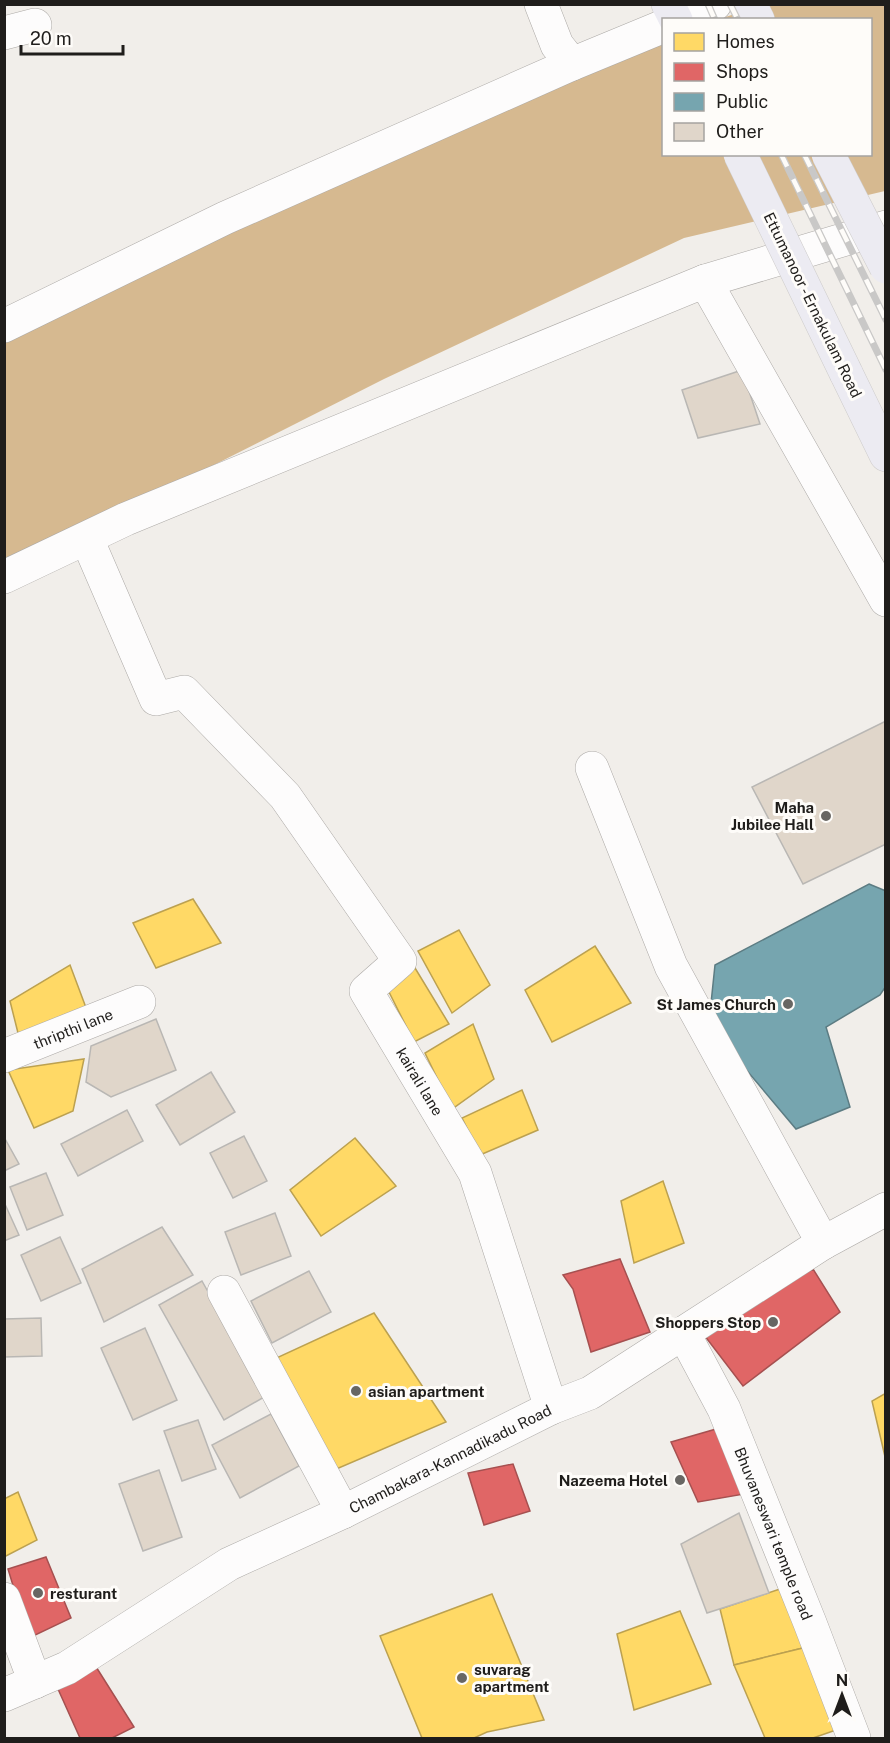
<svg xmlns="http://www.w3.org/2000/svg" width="890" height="1743" viewBox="0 0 890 1743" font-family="'Public Sans',sans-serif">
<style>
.water{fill:#d6b990}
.homes{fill:#ffd966;stroke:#bca150;stroke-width:1.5}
.shops{fill:#e06666;stroke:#a65050;stroke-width:1.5}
.public{fill:#76a5af;stroke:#5c7c83;stroke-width:1.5}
.building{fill:#e0d6ca;stroke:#b9b7b4;stroke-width:1.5}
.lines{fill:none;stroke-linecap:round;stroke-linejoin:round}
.street-casing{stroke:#aca9a6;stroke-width:34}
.primary-casing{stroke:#cdcbca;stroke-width:34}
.street{stroke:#fdfcfc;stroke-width:33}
.primary{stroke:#ecebf2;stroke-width:33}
.rail-casing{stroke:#c9c8c7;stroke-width:7}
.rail{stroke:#fefcf9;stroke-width:4.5;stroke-dasharray:14;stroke-linecap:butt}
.primary-bridge-casing{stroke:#cdcbca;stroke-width:34;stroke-linecap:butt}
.primary-bridge{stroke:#ecebf2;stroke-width:33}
.poi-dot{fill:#686663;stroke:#fefcf9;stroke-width:2}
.labels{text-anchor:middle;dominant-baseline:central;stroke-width:6;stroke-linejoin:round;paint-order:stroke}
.street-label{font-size:15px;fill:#1f1d1b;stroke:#fefcf9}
.poi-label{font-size:15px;font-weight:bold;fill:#1f1d1b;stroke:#fefcf9;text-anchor:end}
</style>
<rect width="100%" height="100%" fill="#f1eeea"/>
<!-- water -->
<path class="water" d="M760,5H885V191L684,238L384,379L109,518L5,568V341L248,215L663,40L664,154H870V20L720,19Z"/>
<!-- homes -->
<g class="homes">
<path d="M193,899L221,943L156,968L133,923Z"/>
<path d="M459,930L490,985L452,1013L418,951Z"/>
<path d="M595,946L631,1003L552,1042L525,990Z"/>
<path d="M70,965L88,1013L18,1033L10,1001Z"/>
<path d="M415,968L449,1024L414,1042L387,988Z"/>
<path d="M473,1024L494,1079L452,1109L425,1053Z"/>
<path d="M84,1059L73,1111L34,1128L8,1070Z"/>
<path d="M522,1090L538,1130L480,1155L462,1118Z"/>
<path d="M355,1138L396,1186L321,1236L290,1190Z"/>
<path d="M663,1181L684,1243L634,1263L621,1201Z"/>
<path d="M374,1313L446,1422L327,1473L272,1360Z"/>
<path d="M886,1393V1461L872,1401Z"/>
<path d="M18,1492L37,1540L4,1557V1499Z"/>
<path d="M786,1587L807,1647L734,1665L720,1609Z"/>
<path d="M492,1594L544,1720L487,1732L474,1738H422L380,1636Z"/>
<path d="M680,1611L711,1684L634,1710L617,1634Z"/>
<path d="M807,1647L836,1730L813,1738H765L734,1665Z"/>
</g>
<!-- shops -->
<g class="shops">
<path d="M620,1259L650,1332L591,1352L573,1289L563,1275Z"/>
<path d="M813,1269L840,1312L743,1386L701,1331Z"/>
<path d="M730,1425L750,1493L698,1502L671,1442Z"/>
<path d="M513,1464L530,1511L484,1525L468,1473Z"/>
<path d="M46,1557L71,1618L29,1638L8,1569Z"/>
<path d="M93,1662L134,1727L112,1738H80L58,1689Z"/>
</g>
<!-- public -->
<path class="public" d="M869,884L886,891V986L880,995L826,1027L850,1107L796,1129L738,1060L710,1013L715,965Z"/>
<!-- building -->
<g class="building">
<path d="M742,370L760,424L698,438L682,390Z"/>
<path d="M886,721V844L803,884L752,787Z"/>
<path d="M156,1019L176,1070L111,1097L86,1082L91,1046Z"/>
<path d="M211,1072L235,1112L180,1145L156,1105Z"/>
<path d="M127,1110L143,1141L78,1176L61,1144Z"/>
<path d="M244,1136L267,1181L233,1198L210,1153Z"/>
<path d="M4,1137L19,1164L4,1171Z"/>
<path d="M46,1173L63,1215L27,1230L10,1187Z"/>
<path d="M4,1202L19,1235L4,1241Z"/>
<path d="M275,1213L291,1256L241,1275L225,1232Z"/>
<path d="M162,1227L193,1275L104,1322L82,1269Z"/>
<path d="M60,1237L81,1283L41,1301L21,1255Z"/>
<path d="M309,1271L331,1312L272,1343L251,1301Z"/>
<path d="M202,1281L266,1396L224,1420L159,1305Z"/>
<path d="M41,1318L42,1356L4,1357V1319Z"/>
<path d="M145,1328L177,1400L133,1420L101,1348Z"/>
<path d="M271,1414L299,1466L240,1498L212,1445Z"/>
<path d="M198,1420L216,1469L182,1481L164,1431Z"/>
<path d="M159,1470L182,1537L143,1551L119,1484Z"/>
<path d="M739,1513L769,1593L707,1613L681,1544Z"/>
</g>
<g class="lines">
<defs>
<g id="street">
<path d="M681,20L715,4"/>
<path d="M4,33L35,25"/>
<path d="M572,64L664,26"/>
<path d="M705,281L886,227"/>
<path d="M4,326L225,218L572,64L557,45L541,4"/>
<path id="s1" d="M87,539L156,699L184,692L285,796L400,961L366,991L475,1173L551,1408"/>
<path d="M4,577L126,519L705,281L886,600"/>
<path d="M592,768L671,966L823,1243"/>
<path id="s2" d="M4,1056L139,1002"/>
<path d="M224,1292L343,1512"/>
<path id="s3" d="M684,1334L724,1409L810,1623L854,1738"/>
<path d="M4,1599L35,1682"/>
<path id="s4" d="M4,1695L67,1668L229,1564L343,1512L551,1408L590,1393L823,1243L886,1209"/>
</g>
<g id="primary">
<path d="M668,4L676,20"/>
<path d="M750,4L758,20"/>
<path d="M846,373L886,455"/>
</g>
</defs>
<!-- street casing -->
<use href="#street" class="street-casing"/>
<!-- primary casing -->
<use href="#primary" class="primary-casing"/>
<!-- street -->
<use href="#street" class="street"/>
<!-- primary -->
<use href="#primary" class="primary"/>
<defs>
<g id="rail">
<path d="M708,4L715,20"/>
<path d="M730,4L738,20"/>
<path d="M781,154L886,370"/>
<path d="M804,154L886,320"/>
</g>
</defs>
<!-- rail casing -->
<use href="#rail" class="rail-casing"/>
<!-- rail -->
<use href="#rail" class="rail"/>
<defs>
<g id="primary-bridge">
<path d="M740,154L846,373"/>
<path d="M828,154L886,267"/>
</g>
</defs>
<!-- primary-bridge casing -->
<use href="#primary-bridge" class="primary-bridge-casing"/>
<!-- primary-bridge -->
<use href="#primary-bridge" class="primary-bridge"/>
</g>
<!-- markers -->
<g class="poi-dot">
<circle cx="826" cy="816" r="6"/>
<circle cx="788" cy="1004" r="6"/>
<circle cx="773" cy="1322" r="6"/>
<circle cx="356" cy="1391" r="6"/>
<circle cx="680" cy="1480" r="6"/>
<circle cx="38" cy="1593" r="6"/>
<circle cx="462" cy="1678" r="6"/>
</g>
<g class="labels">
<!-- street labels -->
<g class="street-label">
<text transform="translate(813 305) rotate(64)">Ettumanoor - Ernakulam Road</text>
<text stroke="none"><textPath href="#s2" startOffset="74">thripthi lane</textPath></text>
<text stroke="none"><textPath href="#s1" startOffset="700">kairali lane</textPath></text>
<text stroke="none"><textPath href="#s4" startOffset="506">Chambakara-Kannadikadu Road</textPath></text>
<text stroke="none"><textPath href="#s3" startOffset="219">Bhuvaneswari temple road</textPath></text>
</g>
<!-- poi labels -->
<g class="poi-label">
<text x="814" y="807">Maha<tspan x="814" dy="17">Jubilee Hall</tspan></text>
<text x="776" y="1004">St James Church</text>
<text x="761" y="1322">Shoppers Stop</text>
<text x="368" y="1391" text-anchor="start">asian apartment</text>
<text x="668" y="1480">Nazeema Hotel</text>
<text x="50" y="1593" text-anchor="start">resturant</text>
<text x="474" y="1669" text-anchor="start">suvarag<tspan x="474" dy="17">apartment</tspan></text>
</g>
</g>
<!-- border -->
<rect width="890" height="1743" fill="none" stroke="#1f1d1b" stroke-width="12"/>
<!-- legend -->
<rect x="662" y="18" width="210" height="138" fill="#fefcf9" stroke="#a5a3a0" stroke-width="1.5"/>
<rect x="674" y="33" width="30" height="18" fill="#ffd966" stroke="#a5a3a0" stroke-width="1.5"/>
<text x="716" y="48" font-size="18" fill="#1f1d1b">Homes</text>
<rect x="674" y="63" width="30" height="18" fill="#e06666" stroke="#a5a3a0" stroke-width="1.5"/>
<text x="716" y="78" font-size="18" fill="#1f1d1b">Shops</text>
<rect x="674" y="93" width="30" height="18" fill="#76a5af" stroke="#a5a3a0" stroke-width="1.5"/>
<text x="716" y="108" font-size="18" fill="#1f1d1b">Public</text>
<rect x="674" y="123" width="30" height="18" fill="#e0d6ca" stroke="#a5a3a0" stroke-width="1.5"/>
<text x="716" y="138" font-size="18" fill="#1f1d1b">Other</text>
<!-- north arrow -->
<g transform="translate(842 1695)" stroke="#fefcf9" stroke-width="4.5" paint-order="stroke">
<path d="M0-4.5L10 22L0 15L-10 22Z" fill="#1f1d1b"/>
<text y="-9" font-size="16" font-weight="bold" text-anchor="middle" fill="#1f1d1b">N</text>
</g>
<!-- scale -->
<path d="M21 45v9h102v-9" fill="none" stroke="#1f1d1b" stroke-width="3"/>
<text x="30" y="45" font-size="18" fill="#1f1d1b" stroke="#fefcf9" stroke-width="4.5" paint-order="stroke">20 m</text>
</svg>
